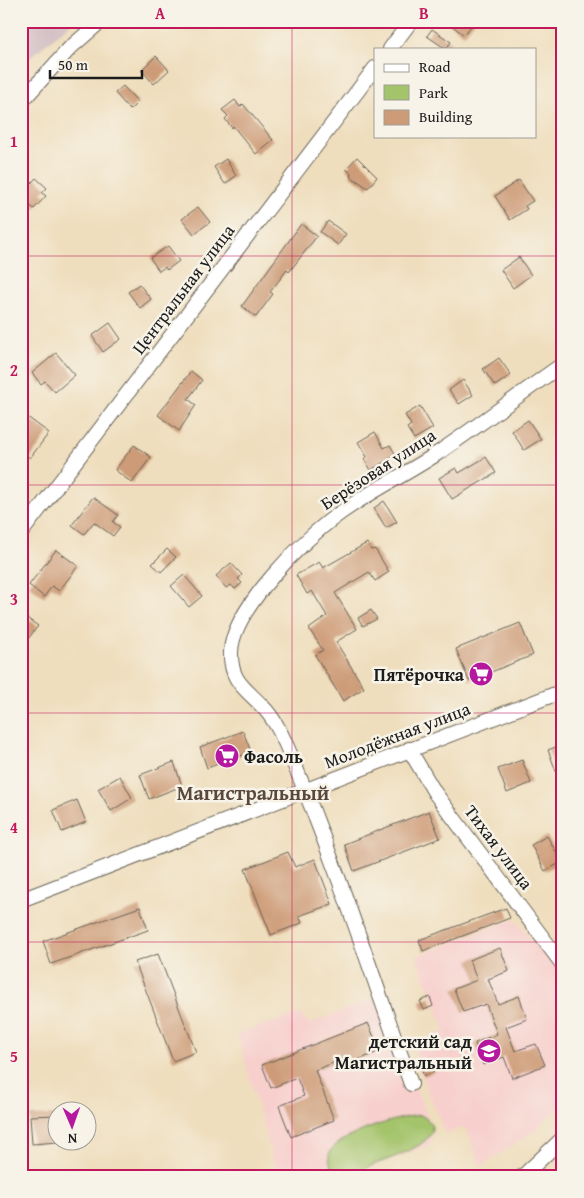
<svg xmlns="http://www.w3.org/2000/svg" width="584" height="1198" viewBox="0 0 584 1198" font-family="'Gentium Book Plus',serif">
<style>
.built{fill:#f7d0cd}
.industrial{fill:#d2bec3}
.green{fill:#a4c46c;stroke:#607044}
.building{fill:#cd9b77}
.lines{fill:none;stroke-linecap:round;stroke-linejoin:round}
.minor-casing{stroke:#666054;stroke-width:16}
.minor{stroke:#fff;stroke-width:14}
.grid{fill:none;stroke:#c2185b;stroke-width:1;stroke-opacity:0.55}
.labels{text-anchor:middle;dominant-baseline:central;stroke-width:5;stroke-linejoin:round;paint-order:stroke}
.street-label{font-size:18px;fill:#1c1c1c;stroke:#f7f3e8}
.poi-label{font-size:18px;font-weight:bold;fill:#1c1c1c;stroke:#f7f3e8;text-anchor:end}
.quarter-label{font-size:20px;font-weight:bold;fill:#5a483c;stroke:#f7f3e8}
.neatline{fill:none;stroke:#c2185b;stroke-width:2}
.grid-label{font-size:16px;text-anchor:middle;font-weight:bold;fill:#c2185b}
</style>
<rect width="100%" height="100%" fill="#f7f3e8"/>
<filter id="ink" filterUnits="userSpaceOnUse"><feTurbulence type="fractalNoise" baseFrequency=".02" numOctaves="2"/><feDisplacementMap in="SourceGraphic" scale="10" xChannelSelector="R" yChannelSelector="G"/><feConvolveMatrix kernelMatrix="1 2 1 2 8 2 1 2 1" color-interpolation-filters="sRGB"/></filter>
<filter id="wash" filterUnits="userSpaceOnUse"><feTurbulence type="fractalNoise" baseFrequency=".0096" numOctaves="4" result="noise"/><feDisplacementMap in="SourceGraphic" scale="20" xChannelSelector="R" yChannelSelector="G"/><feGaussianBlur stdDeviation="1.12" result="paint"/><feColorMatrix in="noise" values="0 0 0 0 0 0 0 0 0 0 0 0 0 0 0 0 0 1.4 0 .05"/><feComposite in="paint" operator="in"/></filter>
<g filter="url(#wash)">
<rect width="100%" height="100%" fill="#efdebd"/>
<!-- built -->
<g class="built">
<path d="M514,919L554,966L563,990V1102L536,1130L481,1166L465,1127L445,1134L416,1061V1042L445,1031L416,956Z"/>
<path d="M375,998L410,1091L416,1088L433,1130L429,1145L344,1177H278L237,1034L300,1013L310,1024Z"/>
</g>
<!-- industrial -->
<path class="industrial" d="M21,21H74L21,65Z"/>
<!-- green -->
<path class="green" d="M421,1115C458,1137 392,1158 378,1163C364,1169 337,1181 330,1163C329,1159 328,1156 330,1152C339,1134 402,1116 421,1115Z"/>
<g id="blocks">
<!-- building -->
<g class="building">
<path d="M446,21H475L464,35Z"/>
<path d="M432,29L451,42L446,49L427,36Z"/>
<path d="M156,56L169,70L154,84L141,70Z"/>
<path d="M123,86L138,102L130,110L115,93Z"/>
<path d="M235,100L240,107L243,104L273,140L256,154L233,126L232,128L225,119L228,116L222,110Z"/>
<path d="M357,157L377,177L368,188L350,176L351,173L346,169Z"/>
<path d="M226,159L236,176L225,184L214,167Z"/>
<path d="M36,178L47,188L42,193L46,196L34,209L21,197V188L29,180L31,183Z"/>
<path d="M519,180L533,201L525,206L527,209L510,220L495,196Z"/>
<path d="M198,207L210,222L194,234L182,219Z"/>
<path d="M328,221L346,234L338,245L320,232Z"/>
<path d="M301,224L317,236L289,272L287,270L270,292L273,294L256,317L242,306Z"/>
<path d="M168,246L179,261L167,270L165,267L159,271L150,258Z"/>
<path d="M519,257L531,275L513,288L501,270Z"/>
<path d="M139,284L151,299L140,308L128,292Z"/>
<path d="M110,323L121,339L103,352L92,336Z"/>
<path d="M56,353L75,375L55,392L45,381L41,384L32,373Z"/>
<path d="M499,358L511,375L495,386L483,369Z"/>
<path d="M191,371L202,380L188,399L196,405L179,431L158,415Z"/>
<path d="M463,380L473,395L459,404L449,390Z"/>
<path d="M420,406L433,428L414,439L407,428L411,425L405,415Z"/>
<path d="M26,416L49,433L30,458L21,451V423Z"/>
<path d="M528,420L541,439L524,450L512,431Z"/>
<path d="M375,432L384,448L390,445L396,455L371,470L364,459L367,457L358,442Z"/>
<path d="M134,445L151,457L132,483L115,470Z"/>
<path d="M486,457L496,473L452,499L439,478L456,468L459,473Z"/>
<path d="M93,497L118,515L113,522L120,527L113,536L94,522L84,534L72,525Z"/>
<path d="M384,501L397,522L386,528L374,508Z"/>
<path d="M367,543L371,550L375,549L389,572L375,581L369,572L335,593L357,629L336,642L364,688L343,701L315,655L323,650L309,629L327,616L312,591L307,594L296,575L319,562L323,568Z"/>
<path d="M167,549L176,557L161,572L152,564Z"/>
<path d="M56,550L78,566L59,591L52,586L44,597L29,585Z"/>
<path d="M231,563L242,575L238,579L242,583L235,589L231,585L226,588L216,576Z"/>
<path d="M184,575L202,596L189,607L171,586Z"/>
<path d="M371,610L377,619L363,626L358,618Z"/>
<path d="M21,614L38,626L21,648Z"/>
<path d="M520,623L533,655L469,681L456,649Z"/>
<path d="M243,731L251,752L207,768L200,747Z"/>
<path d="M563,744V786L562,787L548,750Z"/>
<path d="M522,760L531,783L507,793L498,769Z"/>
<path d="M174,762L182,786L149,799L140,775Z"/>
<path d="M120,776L132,798L111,811L98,789Z"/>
<path d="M77,800L86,822L62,832L53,810Z"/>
<path d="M429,811L440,838L354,871L344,844Z"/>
<path d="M547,836L562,862L545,871L531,845Z"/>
<path d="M288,852L295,867L315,859L332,904L299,916L302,923L271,935L245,869Z"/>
<path d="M140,907L148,930L51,964L43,941Z"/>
<path d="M506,908L510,918L423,951L419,940Z"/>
<path d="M500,948L509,971L488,979L498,1004L519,996L527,1019L506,1027L515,1051L536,1044L545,1065L512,1078L504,1057L483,1065L475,1043L497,1034L486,1004L463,1012L454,989L477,980L469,960Z"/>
<path d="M158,954L196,1052L173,1061L135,962Z"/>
<path d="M430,997L433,1006L424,1010L420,1001Z"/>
<path d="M368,1023L380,1051L351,1063L349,1057L315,1070L334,1120L291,1137L279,1106L304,1096L297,1078L271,1088L262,1065Z"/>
<path d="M428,1058L434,1072L424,1076L418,1062Z"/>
<path d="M58,1115V1142L32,1144L30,1116Z"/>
</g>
</g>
</g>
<g filter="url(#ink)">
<use href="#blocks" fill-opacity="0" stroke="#666054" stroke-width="1"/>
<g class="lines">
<defs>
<g id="minor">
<path d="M390,49L411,21"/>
<path d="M21,102L70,48L101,21"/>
<path d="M21,533L375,68"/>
<path d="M409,749L435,793L563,965"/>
<path d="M21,900L563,691"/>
<path d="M411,1084C371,972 334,858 288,749C281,733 274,718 262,706C245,688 230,681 231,652C232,610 303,540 336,516C367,493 403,476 435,455C478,426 520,394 563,364"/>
<path d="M522,1177L563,1138"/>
</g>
</defs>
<!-- minor casing -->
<use href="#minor" class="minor-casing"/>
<!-- minor -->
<use href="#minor" class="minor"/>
</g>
</g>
<!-- grid -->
<path class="grid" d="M292,21V1177M21,256H563M21,485H563M21,713H563M21,942H563"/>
<!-- icons -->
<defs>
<symbol id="supermarket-disc" viewBox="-11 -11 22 22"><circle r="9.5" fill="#b5179e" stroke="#f7f3e8"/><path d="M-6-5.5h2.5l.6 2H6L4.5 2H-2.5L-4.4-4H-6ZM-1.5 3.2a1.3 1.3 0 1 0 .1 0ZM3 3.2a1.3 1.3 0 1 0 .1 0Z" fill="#fff"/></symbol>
<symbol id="school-disc" viewBox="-11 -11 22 22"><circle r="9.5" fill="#b5179e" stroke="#f7f3e8"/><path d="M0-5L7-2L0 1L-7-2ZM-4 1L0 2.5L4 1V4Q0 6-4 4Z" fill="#fff"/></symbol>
</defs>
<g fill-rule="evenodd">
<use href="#supermarket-disc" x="467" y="660" width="28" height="28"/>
<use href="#supermarket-disc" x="213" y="742" width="28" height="28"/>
<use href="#school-disc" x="475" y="1037" width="28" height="28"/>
</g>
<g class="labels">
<!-- street labels -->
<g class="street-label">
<text transform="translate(183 289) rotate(-53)">Центральная улица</text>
<text transform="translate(378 469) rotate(-33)">Берёзовая улица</text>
<text transform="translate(397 735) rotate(-21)">Молодёжная улица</text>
<text transform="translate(499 847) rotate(53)">Тихая улица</text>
</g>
<!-- poi labels -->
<g class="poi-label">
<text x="464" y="674">Пятёрочка</text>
<text x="244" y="756" text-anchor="start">Фасоль</text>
<text x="472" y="1041">детский сад<tspan x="472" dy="21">Магистральный</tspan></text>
</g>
<!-- quarter labels -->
<g class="quarter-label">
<text x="253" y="792">Магистральный</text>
</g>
</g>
<!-- margin -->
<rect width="584" height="1198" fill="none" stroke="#f7f3e8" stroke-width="55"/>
<!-- legend -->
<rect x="374" y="48" width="162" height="90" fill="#f7f3e8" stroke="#9f9d96"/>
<rect x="384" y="64" width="25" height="8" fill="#ffffff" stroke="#9f9d96"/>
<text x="419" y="72" font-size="15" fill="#1c1c1c">Road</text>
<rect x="384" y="85" width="25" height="15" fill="#a4c46c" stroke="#9f9d96"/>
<text x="419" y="98" font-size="15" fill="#1c1c1c">Park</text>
<rect x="384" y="110" width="25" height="15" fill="#cd9b77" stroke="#9f9d96"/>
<text x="419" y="122" font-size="15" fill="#1c1c1c">Building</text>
<!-- north arrow -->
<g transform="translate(72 1126) rotate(178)"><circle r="24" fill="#f7f3e8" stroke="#9f9d96"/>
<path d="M0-4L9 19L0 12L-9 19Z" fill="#b5179e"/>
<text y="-8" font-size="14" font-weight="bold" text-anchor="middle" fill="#1c1c1c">N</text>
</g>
<!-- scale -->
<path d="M50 70v8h92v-8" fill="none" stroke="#1c1c1c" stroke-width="2.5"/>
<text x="58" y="70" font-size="15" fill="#1c1c1c" stroke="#f7f3e8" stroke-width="4" paint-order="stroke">50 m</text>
<rect x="28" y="28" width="528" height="1142" class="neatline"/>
<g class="grid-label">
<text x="160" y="19">A</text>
<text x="424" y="19">B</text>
<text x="14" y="147">1</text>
<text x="14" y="376">2</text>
<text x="14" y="605">3</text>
<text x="14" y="833">4</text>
<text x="14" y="1062">5</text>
</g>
</svg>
